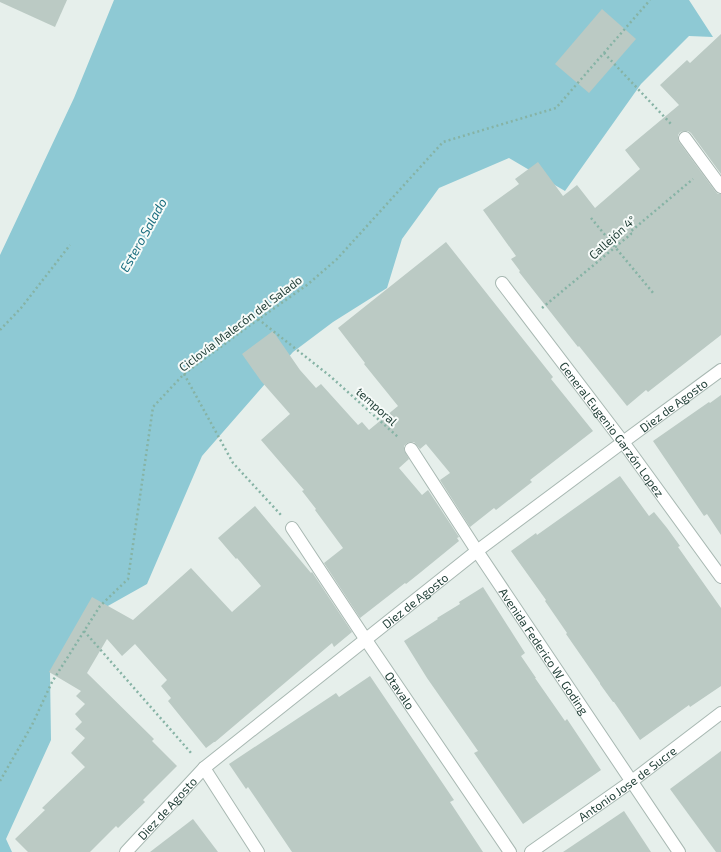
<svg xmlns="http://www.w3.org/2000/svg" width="721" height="852" viewBox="0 0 721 852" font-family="'Exo 2',sans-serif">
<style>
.water{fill:#8ec9d4}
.building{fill:#bbcac4}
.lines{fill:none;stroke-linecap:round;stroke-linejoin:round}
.minor-casing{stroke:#a8b8b2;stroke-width:14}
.path{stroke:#86b3a5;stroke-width:2.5;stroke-dasharray:2 3;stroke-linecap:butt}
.minor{stroke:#fff;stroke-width:12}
.labels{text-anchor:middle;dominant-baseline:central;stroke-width:4;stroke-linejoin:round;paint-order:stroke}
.street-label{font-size:12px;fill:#24423a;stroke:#f7fbf9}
.water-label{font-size:13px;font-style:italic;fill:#1c6f80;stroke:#f7fbf9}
</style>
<rect width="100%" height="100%" fill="#e6efeb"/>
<!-- water -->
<path class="water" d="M114,0H689L713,37L689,36L641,84L565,191L509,158L439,188L402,239L387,288L333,322L293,352L202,456L147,584L90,616L50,672L51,740L6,839L12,852H0V255L74,98Z"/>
<!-- building -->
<g class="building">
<path d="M0,0H67L55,27L0,2Z"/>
<path d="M602,9L636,39L589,93L555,64Z"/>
<path d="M721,34V174L691,133L688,131H684L680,132L678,135V138L679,142L715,191L718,194H721V335L648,392L646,390L627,406L579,346L578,347L519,272L520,271L511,259L516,256L483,210L519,184L515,179L538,162L563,196L577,185L595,208L640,169L625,150L679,105L660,85L687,60L690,63Z"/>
<path d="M446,242L553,377L551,379L593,431L530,480L532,482L496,510L494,508L470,527L440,480L450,473L426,444L420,449L414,442H410L407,443L404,446V450L409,459L399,468L422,495L428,490L459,537L457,538L459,541L421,572L406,584L405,583L360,618L324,563L343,548L315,510L316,509L302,491L304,490L261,440L290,414L261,381L242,354L273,331L300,370L316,388L321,384L358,425L362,422L369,430L398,406L364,364L365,363L338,328Z"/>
<path d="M721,395V535L707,514L704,516L653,441L709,402L710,403Z"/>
<path d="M620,476L649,516L654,512L667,528L680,546L678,547L721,608V686L690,707L689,705L640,740L614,702H613L600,684V683L566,634L567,633L545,601L546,600L511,551L536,533L537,535Z"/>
<path d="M255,506L311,573L312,572L352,632L334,647L332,643L215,742H214L206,748L168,701L171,698L161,686L167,680L135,644L122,656L107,639L87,673L154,739L152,741L177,766L143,800L145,802L118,828L116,826L90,852H28L15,839L45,810L42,808L85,767L71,753L85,738L75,729L82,722L75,714L85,704L76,696L81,691L49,672L92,597L133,620L191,568L232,612L261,586L237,558L236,559L218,538Z"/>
<path d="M483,587L525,653L521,656L536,678H535L565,721L567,719L601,770L523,824L474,753L478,751L427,678L404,641L438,619L437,618L460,604L459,602Z"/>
<path d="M370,676L454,800L450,802L483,852H292L248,787L246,789L229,764L336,693L339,697Z"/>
<path d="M721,751V852H716L670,789Z"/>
<path d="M624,811L651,852H563Z"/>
<path d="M193,819L218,852H150Z"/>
</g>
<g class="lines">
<defs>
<g id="minor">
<path d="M685,138L721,187"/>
<path id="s1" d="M502,283L623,442L721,577"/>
<path id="s2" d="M411,449L477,551L679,852"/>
<path id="s3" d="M292,528L366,640L510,852"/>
<path d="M204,768L258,852"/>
<path id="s4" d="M126,852L204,768L477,551L623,442L721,370"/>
<path id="s5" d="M531,852L632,781L721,713"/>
</g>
</defs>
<!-- minor casing -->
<use href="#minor" class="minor-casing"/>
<!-- path -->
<g class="path">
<path d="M604,53L672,125"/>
<path d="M591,218L654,294"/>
<path d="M542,308L631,234L630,232L693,179"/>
<path d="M258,319L330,376L398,437"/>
<path d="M0,330L21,308L70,245"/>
<path d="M184,374L233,463L281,515"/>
<path d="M84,631L192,754"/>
<path d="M0,781L32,725L52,682L100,606L128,579L153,407L184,374L249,326L307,285L337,259L443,142L556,108L650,0"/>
</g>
<!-- minor -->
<use href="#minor" class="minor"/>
</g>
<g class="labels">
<!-- street labels -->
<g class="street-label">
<text transform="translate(612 237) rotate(-42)">Callejón 4°</text>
<text transform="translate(240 323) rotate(-37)">Ciclovía Malecón del Salado</text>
<text stroke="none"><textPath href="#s4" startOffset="708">Diez de Agosto</textPath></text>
<text transform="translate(377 406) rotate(42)">temporal</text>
<text stroke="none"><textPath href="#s1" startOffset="183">General Eugenio Garzón Lopez</textPath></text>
<text stroke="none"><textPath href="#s4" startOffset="384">Diez de Agosto</textPath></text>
<text stroke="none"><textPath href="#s2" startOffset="242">Avenida Federico W. Goding</textPath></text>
<text stroke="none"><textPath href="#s3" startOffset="195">Otavalo</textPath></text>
<text stroke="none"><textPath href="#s5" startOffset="118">Antonio Jose de Sucre</textPath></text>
<text stroke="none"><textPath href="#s4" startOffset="60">Diez de Agosto</textPath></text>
</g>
<!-- water labels -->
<g class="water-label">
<text transform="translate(143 235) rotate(-61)">Estero Salado</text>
</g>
</g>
</svg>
